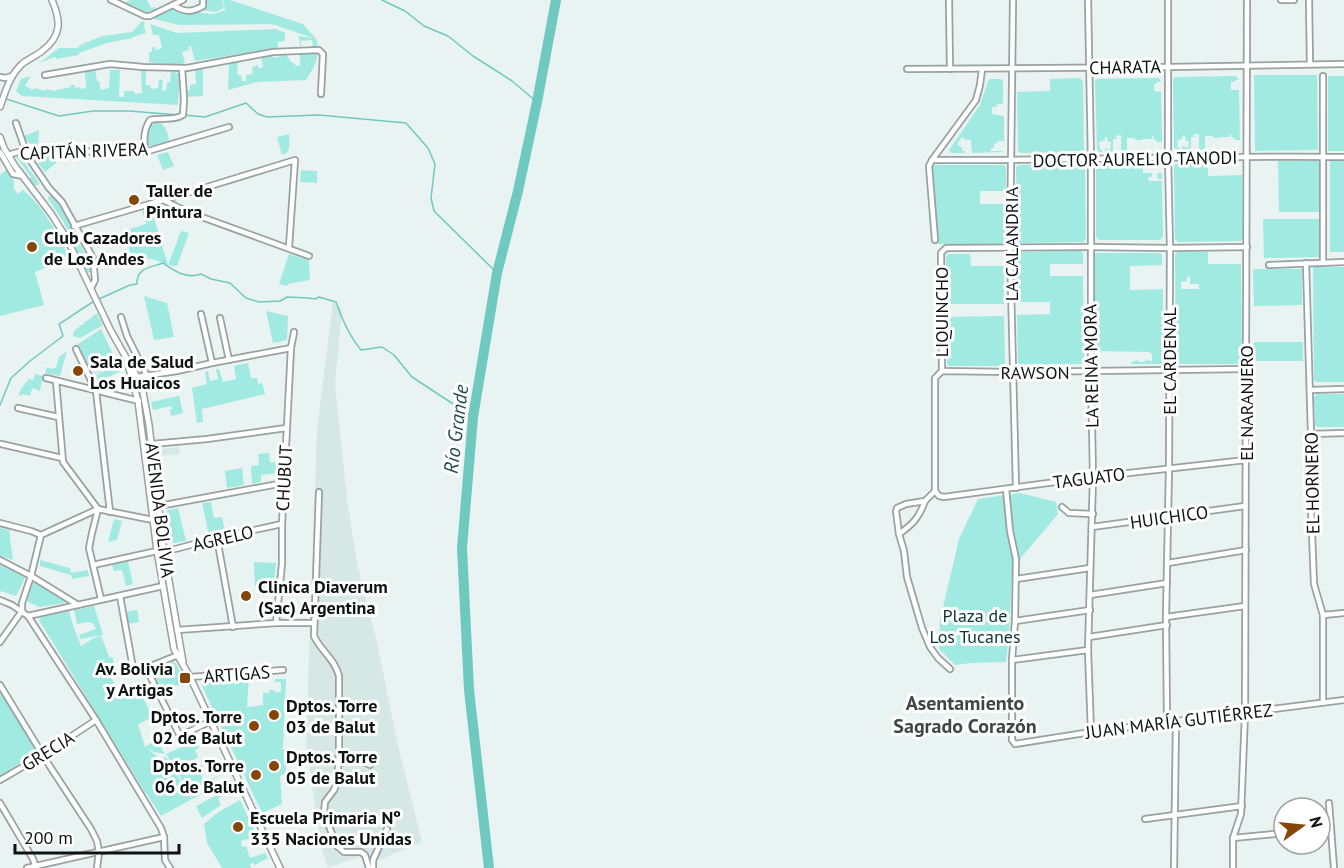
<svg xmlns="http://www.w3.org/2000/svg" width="1344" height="868" viewBox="0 0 1344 868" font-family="'PT Sans',sans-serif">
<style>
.built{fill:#d5e8e5}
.green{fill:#a1eae1;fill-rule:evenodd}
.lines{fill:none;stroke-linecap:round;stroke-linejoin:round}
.stream{stroke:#70c9bf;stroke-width:1.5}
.river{stroke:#70c9bf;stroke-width:10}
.minor-casing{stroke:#99a2a1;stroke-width:8}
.tertiary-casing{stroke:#99a2a1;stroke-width:8}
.minor{stroke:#fff;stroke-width:4.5}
.tertiary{stroke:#fff;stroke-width:5}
.poi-dot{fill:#854708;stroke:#fff;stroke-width:2}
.labels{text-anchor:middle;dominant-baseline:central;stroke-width:6;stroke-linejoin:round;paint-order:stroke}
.street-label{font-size:18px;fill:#0f1212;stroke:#fff}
.poi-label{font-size:18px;font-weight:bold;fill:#0f1212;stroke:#fff;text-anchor:start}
.park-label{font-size:18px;fill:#083531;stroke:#fff}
.water-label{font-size:20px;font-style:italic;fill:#244d48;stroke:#fff}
.neighbourhood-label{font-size:20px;font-weight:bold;fill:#3f4746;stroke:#fff}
</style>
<rect width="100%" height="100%" fill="#e9f3f2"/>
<!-- built -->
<g class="built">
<path d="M333,302L342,309L335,384L347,499L357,563L377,642L397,741L422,842L374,862L376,868H365L361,856L328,868L321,847L306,744L317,430Z"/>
<path d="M100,359L105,371L93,377L87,365Z"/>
<path d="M179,447L180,454L159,456V451L161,449Z"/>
</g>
<!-- green -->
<g class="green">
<path d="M130,0H147L151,8L155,7L156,9C143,16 137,9 124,3Z"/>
<path d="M205,0H222L224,8L216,12L200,10Z"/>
<path d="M223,0H230L303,24L317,40L318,47H313L312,40L301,41V46H300L299,36L313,38L275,25L268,24L179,25L150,18L171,8L188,13L197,12L212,14L217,13L225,10Z"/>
<path d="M142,21L145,22L144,27L146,33L133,37V38L107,43L79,53V55L56,59L55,57L39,63L59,48H77L82,44L103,36L132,32Z"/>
<path d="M150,24L177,33L276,29L285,33V41L278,42V48L195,61L191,46L188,47L189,50L182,52L185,63L177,65L149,62V52H152V47H155L156,50L162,48L159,35H153Z"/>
<path d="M319,51L314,67L306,80L257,82L228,90L229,63L238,62L237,75H241L242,81H246V75L253,74L252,67L258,65V68H262L263,65L261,58L272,56L273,58L286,55L292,63H294L296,66L300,65V58L299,53Z"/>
<path d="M203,68V96L183,97L182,90H190V85L196,84L195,69Z"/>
<path d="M95,70L97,81H99L101,90L109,88L110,70H120L119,97H124V91H134L135,94L142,93L141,71H146V85H150L151,89L158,88L159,79L163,80L162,90L166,91L167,82H170L171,71L180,74L178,105L22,96L16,91L21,79L31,76L25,86L33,90L34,88L45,91L46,89L55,91L56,90L71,87V85H75V88L80,87L81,89L86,88L85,71Z"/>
<path d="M1254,75H1317L1318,150L1255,151Z"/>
<path d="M1236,76L1239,80H1235L1234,82H1231V90H1239L1240,140H1235L1234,137L1232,138L1231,134H1230L1229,137H1220L1219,138H1213V136H1205V150H1199V134H1193L1195,137H1191V150L1182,151V146L1188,148L1189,141H1186L1185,136L1183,135L1182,139L1177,141L1178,148H1180V151H1177L1174,148L1173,79L1175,77Z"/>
<rect x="1328" y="76" width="16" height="75"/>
<path d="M1080,78L1083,81L1084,150L1081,152L1021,153L1018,151L1017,92L1050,91V79Z"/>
<path d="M1159,78L1161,82H1157L1156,84H1154V91L1161,92L1162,142H1157L1156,139L1154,140L1153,135L1152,136V139H1142V140H1135V138H1127V152H1121V135L1115,136L1117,139H1113V152H1105V148L1110,150L1111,142H1108L1107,137H1105V140L1099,142L1100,149L1102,150V152H1099L1097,150L1095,81L1097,79Z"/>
<path d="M990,79H1001L1003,81V104H997L996,107H992V114L1004,116V141H998L997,143L994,144V148H991V151H1003L1002,152L972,153L971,140H966L962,137L957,144L962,148V151H965V153H951L949,150L980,105L988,81Z"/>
<path d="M158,121C166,126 169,134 169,143L160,145L148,146C144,134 148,127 158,121Z"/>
<path d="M39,130L38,145C30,144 27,143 24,136Z"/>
<path d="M289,134C289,142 292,153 282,155L277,137Z"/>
<path d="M168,152L174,166L163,170L157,155Z"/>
<path d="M35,154L56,156V163L45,172L34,158Z"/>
<path d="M18,156H20L40,184L34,186L29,179L31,177L16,157Z"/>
<path d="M1278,161H1319L1320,212H1279Z"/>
<rect x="1330" y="161" width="14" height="91"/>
<path d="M1208,163V176L1242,175L1243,238L1241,241L1178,242L1175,239L1174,166L1176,164Z"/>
<path d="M1082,164L1085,166L1086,239L1083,242L1020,243L1018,240L1016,167L1019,165Z"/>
<path d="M933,165H1004L1006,167V191H980V204H1006L1007,241L1004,244H939L937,242L931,168Z"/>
<path d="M1099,165H1143V173H1162V179H1158L1157,173H1152V177H1148L1149,181H1162L1163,237L1160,240H1099L1096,237V168Z"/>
<path d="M7,169L14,181V189L18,194L23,190C44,207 58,234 69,258L35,272L44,305L0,316V175Z"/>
<path d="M301,170L317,171V183L300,182Z"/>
<path d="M51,195C68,213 80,244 90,267V272L88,273L63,221L48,199V197Z"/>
<path d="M151,208L168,265L181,231L189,233L177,266C168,266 161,262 152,259C145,258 138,257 131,256L123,231L146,224L142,211Z"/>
<path d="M1263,219H1323V257L1264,258Z"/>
<path d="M1081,251L1083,254V264H1050V276H1083L1084,362L1082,364L1020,365L1018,362L1017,315L1050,314V302H1017V254L1019,252Z"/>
<path d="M1177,252H1208V264H1241L1242,362L1239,364H1178L1176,362L1175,255ZM1187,277H1190V284H1199V289H1181V282L1187,281Z"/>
<path d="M1096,253H1160L1162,255V265L1130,266V290L1163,289V361L1161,364H1131V362H1133L1134,361L1138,360L1139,362H1145V360L1152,361V354L1149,352L1095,351L1094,255Z"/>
<path d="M289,254L309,260L310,280L288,284L287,286L279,284Z"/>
<path d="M948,254H970L971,266H1004V304H946V257Z"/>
<path d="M1313,267H1344V382H1316L1314,380Z"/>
<path d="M1253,269H1302V305L1254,306Z"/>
<path d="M144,296L167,303L174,337L154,340Z"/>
<path d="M266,311L288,316L287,340L273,343Z"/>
<path d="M97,313L103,325L80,338L73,336L74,331Z"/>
<path d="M1004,316L1005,363L1002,366H949L947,364L946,317Z"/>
<path d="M101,329L121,371L95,383L93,377L105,371L100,359L87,365L78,344Z"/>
<rect x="1254" y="342" width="49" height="19"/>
<path d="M67,351L60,376L45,373L47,367L52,369L53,368H56L59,357Z"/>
<path d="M248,363L251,378H257L258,384L262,383L265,394L202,409L203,422L197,423L192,388L207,384L205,372L208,371L210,381L218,379L216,369H219L223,382L236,379L234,366Z"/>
<path d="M35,374L43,376L40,391L32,388L30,396L22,394L21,396L19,395C20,388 25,384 29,379L33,380Z"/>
<path d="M1317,394H1344V427H1317L1315,425L1314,397Z"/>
<path d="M179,396L183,413L171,416L170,410L172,409L171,406L153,410L151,402Z"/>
<path d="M143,406H144L161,550H160Z"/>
<path d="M269,453L270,463L279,461L278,473L261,475V482L252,484L251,466L259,465L258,454Z"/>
<path d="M242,468L244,485L227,488L225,471Z"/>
<path d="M1020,493L1056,502L1058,514L1020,559L1012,577L1009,635L1006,662L971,663L955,665L939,649L940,620L959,539L978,499Z"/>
<path d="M211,502L214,518L222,517L225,532L209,535L202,503Z"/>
<path d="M178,508L186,541L174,543L170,541L166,513L168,510Z"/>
<path d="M114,519L122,521L117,540L108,542Z"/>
<path d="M0,528L9,530L13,560L0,556Z"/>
<path d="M40,560L70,568L71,573L88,570L89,576L72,579L71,575L40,566Z"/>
<path d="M128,561L133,584L126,586L122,570L114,571L112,565Z"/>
<path d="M254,562L276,563L274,588L255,587Z"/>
<path d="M0,565L24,575L25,578L16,596L0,591Z"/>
<path d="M33,583H35L65,601V603L40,607L28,602L27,600Z"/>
<path d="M94,606L103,635L80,639L79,635L96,629L93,623H90L89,622L77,624L74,610Z"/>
<path d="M137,610L139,622L127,624L125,612Z"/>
<path d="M69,611L73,625L81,646L94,638L101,636L110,659V657H112L114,663L107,666L105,663L106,667L120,695L135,689L138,695L142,693L144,700L153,717L138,724L145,747L156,740L165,754L154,752L147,748L159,758L166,757L192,799L161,816L147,794H146L39,620L41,617Z"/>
<path d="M173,662L176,663L185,682L162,692L153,675L152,672Z"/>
<path d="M249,678L247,707L263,705V693H269V690H273L276,692H281V682H275V679H286L283,748L281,749L290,750V765L286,766V773L280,776L282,804L262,813L201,684L203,681Z"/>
<path d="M0,687L38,749L37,753L0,775Z"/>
<path d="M195,741L199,748L195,750L198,757L193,760L197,767L202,765L203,767L199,769L200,773L198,775L201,774L204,782L227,772L213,779L215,783L210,786L212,788L193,799L166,754Z"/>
<path d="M224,791L225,794L218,798L221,805L202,818L196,806Z"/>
<path d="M240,800L257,836L241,841L242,847L246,846L250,858L265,853L268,858L255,865L253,863L250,864L251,868H222L207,843L204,824L217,813Z"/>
</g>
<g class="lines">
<!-- stream -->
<g class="stream">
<path d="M382,0L405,11L424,26L448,36L473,56L512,81L537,102"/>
<path d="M0,97L59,116L93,111H129L179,115"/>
<path d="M183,115L205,117L246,103L258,114L267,117L319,115L406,123L428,148L435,164L431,198L434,211L497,273"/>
<path d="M99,299L130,285L137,284C137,267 150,268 163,263C176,272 186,279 201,274L211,279L230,283L246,298L259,302L280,301L287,297L308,298L315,299L319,297L336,302C342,319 349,336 361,350L382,347L394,355L412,377L473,417"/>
<path d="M0,405L11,378L30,361L63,336L59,324C71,317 82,308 95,301"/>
</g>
<!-- river -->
<path class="river" d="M489,868L469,690L462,548L473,417L497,273L518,191L537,102L556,0"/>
<defs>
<g id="minor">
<path d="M111,0L145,16H150L183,0"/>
<path d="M949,0L950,69"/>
<path d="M1013,0L1010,248L1016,488"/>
<path d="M1088,0L1091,160V372L1093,477L1088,650L1091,732"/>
<path d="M1281,0H1294"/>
<path d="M1309,0L1310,64"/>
<path d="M173,5C184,12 191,13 203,6V0"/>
<path d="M907,69L1168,67L1344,64"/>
<path d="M45,75L110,64L143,67L187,68L273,52L319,50L323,54L321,94"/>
<path d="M0,77L5,78L12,76"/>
<path d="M16,123L24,146L29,151L28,155L30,160L49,188L62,202L93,258L95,280L91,288"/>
<path d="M0,152L13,174L23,176"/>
<path d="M145,152C144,140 143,131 150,120C161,117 174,121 183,115L184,99L182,68"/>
<path d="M8,155L18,152L35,151L145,152L229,127"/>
<path d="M932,160L976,100L980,85L982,69"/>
<path d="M163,200L188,212L309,256"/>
<path d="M74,226L194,191L295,160L289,247"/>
<path d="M935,240L929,166L932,160C1070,161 1207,155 1344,157"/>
<path d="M1306,263L1311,434V507L1314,584L1323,615V702"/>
<path d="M1323,263V76"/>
<path d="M1269,265L1344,262"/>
<path d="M201,314L212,363"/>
<path d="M121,317L127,336L147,376"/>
<path d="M220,318L229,360"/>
<path d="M76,349L96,391L110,512"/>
<path d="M942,371L941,253L946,248L1090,247L1170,248L1247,247"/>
<path d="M137,377L177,371L212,363L291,348"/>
<path d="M46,378L139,401"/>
<path d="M56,381L63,462L98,509L92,533L89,548L101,599"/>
<path d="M1310,390L1344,389"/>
<path d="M18,408L58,417"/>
<path d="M1311,434L1344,433"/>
<path d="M1,444L62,458"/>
<path d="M152,444L207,439L286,428"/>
<path d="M1006,489L1010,531L1016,559L1015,621L1012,660V740L1015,744L1091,732L1344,700"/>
<path d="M935,491V378L942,371L1012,372L1246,369"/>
<path d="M935,491L939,496L944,497L1093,477L1246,460"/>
<path d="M935,491L925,501L906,504L897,508L896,511L899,534L904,551L907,577L922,628L930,647L938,658L950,669"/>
<path d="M319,492L314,636C320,650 335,659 339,676V752C343,762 347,758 356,759C361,760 366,763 370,765"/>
<path d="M159,506L284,483"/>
<path d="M1062,507L1069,513L1093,514"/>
<path d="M0,523L31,531L41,535L98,509L153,520"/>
<path d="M1092,527L1245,506"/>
<path d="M899,534C913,524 919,518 925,501"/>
<path d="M217,538L233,627"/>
<path d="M164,552L217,538L282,524"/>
<path d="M0,560L31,576L78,605"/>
<path d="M1168,563L1246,550"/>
<path d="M93,565L157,551"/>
<path d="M1016,579L1090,568"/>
<path d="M1090,595L1167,583"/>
<path d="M120,596L133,668L138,670L146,668L178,655"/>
<path d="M0,600L12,605L28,616L96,720L161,828L164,837L165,860L170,868"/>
<path d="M22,611V603L31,576L41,535"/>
<path d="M1323,615L1344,613"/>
<path d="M28,616L163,586"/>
<path d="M1166,617L1245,606"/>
<path d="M1015,621L1090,610"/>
<path d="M276,623L282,564V524L291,348L294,332"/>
<path d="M177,630L276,623H314"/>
<path d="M1089,637L1167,625"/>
<path d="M0,642L22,611"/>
<path d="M1012,660L1088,650"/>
<path d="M146,668L180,736L211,721"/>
<path d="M190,677L283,670"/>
<path d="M0,685L49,765L91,829L97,841L99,852L97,868"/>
<path d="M1167,722L1166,617L1169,468L1170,248L1168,157V0"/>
<path d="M339,753L337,783L334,790L325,802L324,813L334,839L338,847L344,852H361L365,855L369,868"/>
<path d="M0,780L43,755L96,720"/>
<path d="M0,803L33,859L36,868"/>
<path d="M1329,803L1334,868"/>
<path d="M1145,819L1242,806"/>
<path d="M1320,829L1331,828"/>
<path d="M1233,838L1284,833"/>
<path d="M27,868L164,837"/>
<path d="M373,868V860L387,829"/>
<path d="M1174,868L1176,721"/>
<path d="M1233,868V838L1241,814L1245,713L1247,0"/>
</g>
<g id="tertiary">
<path d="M0,107C5,92 10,75 22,64C28,59 36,56 42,51C62,36 61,21 52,0"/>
<path d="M0,137L4,148L15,166L52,215L67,239L111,331L137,377L143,392L149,425L164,552L183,662"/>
<path d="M128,365L138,401L157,551L174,649L190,677L280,868"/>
</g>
</defs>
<!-- minor casing -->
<use href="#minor" class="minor-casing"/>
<!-- tertiary casing -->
<use href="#tertiary" class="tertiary-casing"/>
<!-- minor -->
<use href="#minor" class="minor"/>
<!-- tertiary -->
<use href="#tertiary" class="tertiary"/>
</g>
<!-- markers -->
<g class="poi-dot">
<circle cx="134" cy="200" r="6"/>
<circle cx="32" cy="247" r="6"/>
<circle cx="78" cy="371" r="6"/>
<circle cx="246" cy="596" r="6"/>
<rect x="179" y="672" width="12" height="12" rx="3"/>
<circle cx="274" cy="715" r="6"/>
<circle cx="254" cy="726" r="6"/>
<circle cx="274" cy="766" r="6"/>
<circle cx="256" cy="775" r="6"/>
<circle cx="238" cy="827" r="6"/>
</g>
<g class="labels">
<!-- street labels -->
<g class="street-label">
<text transform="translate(1125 67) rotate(-1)">CHARATA</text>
<text transform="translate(84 151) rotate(-2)">CAPITÁN RIVERA</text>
<text transform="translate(1135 159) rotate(-1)">DOCTOR AURELIO TANODI</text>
<text transform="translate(1011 244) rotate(-90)">LA CALANDRIA</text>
<text transform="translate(941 312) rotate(-90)">LIQUINCHO</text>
<text transform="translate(1169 361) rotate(-90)">EL CARDENAL</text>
<text transform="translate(1091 366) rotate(-91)">LA REINA MORA</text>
<text x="1035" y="372">RAWSON</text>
<text transform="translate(1246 403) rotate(-90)">EL NARANJERO</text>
<text transform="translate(284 478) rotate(-87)">CHUBUT</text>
<text transform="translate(1089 478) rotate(-7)">TAGUATO</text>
<text transform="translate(1312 483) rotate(-91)">EL HORNERO</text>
<text transform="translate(160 510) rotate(83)">AVENIDA BOLIVIA</text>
<text transform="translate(1169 517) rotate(-8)">HUICHICO</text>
<text transform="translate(223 538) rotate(-13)">AGRELO</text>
<text transform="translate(237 674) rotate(-4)">ARTIGAS</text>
<text transform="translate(1179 721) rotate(-7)">JUAN MARÍA GUTIÉRREZ</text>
<text transform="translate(48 751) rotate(-32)">GRECIA</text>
</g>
<!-- poi labels -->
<g class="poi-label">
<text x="146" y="190">Taller de<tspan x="146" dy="21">Pintura</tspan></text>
<text x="44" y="237">Club Cazadores<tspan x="44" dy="21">de Los Andes</tspan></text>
<text x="90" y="361">Sala de Salud<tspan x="90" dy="21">Los Huaicos</tspan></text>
<text x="258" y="586">Clinica Diaverum<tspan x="258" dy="21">(Sac) Argentina</tspan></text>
<text x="173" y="668" text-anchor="end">Av. Bolivia<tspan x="173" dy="21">y Artigas</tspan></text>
<text x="286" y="705">Dptos. Torre<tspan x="286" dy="21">03 de Balut</tspan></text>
<text x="242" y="716" text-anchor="end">Dptos. Torre<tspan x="242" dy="21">02 de Balut</tspan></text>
<text x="286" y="756">Dptos. Torre<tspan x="286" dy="21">05 de Balut</tspan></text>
<text x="244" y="765" text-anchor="end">Dptos. Torre<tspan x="244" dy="21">06 de Balut</tspan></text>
<text x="250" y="817">Escuela Primaria Nº<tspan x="250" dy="21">335 Naciones Unidas</tspan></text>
</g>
<!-- park labels -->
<g class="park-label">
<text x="975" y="615">Plaza de<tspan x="975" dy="21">Los Tucanes</tspan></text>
</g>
<!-- water labels -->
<g class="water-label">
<text transform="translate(456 429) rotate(-83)">Río Grande</text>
</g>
<!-- neighbourhood labels -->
<g class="neighbourhood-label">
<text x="965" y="703">Asentamiento<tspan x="965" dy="23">Sagrado Corazón</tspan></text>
</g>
</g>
<!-- north arrow -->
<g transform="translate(1302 826) rotate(75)"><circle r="28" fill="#ffffff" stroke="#9fa0a0" stroke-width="1.5"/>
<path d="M0-4.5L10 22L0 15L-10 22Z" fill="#854708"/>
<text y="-9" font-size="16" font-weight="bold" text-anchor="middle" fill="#0f1212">N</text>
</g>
<!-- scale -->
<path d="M15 844v9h164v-9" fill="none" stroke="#0f1212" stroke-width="3"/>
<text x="24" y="844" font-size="18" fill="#0f1212" stroke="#ffffff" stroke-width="4.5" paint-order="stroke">200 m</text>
</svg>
